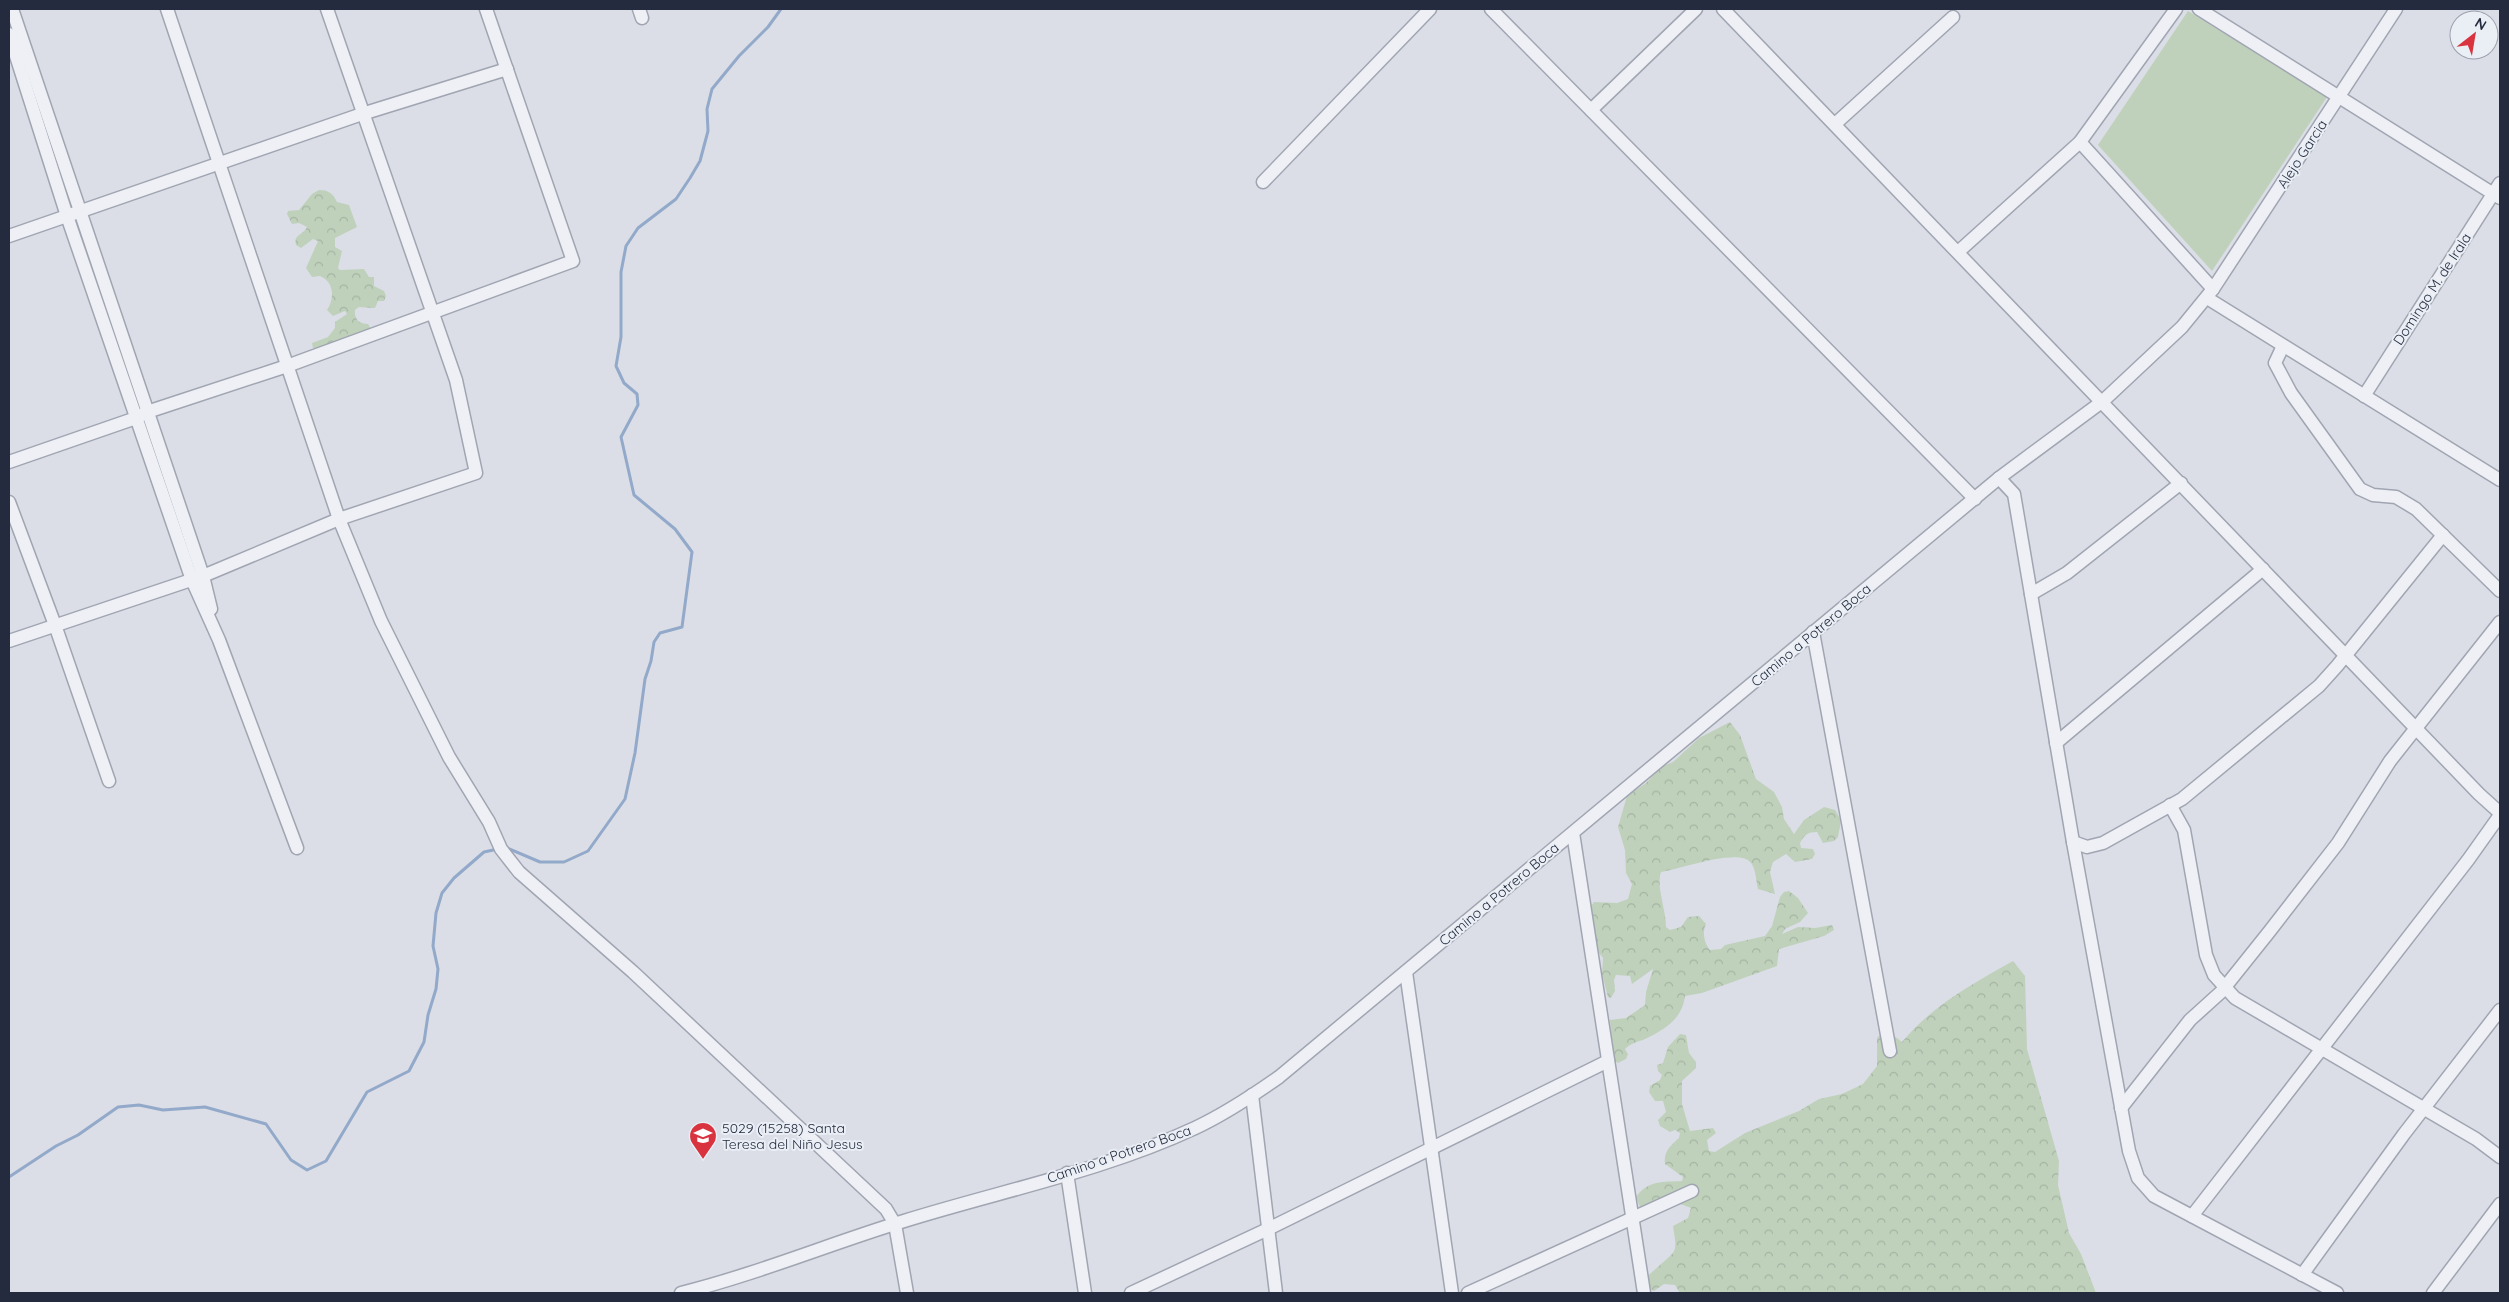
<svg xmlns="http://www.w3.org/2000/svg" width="2509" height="1302" viewBox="0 0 2509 1302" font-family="Quicksand,sans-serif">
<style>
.forest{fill:url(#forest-crowns)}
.garden{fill:#bfd1bb}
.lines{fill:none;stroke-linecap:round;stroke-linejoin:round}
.stream{stroke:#92a9ca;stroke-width:3}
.minor-casing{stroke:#a0a5b1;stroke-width:15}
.minor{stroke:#eef0f5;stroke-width:12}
.labels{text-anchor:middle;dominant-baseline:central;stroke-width:4;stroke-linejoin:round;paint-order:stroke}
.street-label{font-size:14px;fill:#242b3e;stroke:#eaeef5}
.poi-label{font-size:14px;fill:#242b3e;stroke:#eaeef5;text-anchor:start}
</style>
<defs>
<pattern id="forest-crowns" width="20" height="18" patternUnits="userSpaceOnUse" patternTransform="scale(1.25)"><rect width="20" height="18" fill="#bfd1bb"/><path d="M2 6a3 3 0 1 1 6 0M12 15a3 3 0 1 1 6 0" fill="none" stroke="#a4b4a2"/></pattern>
</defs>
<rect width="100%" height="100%" fill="#dbdee7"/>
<!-- forest -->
<g class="forest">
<path d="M319,190C328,190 333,193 337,202L349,205L357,227L335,238V247L342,251L338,268L340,270L364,269L369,277H374V286L384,291L386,296L384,301H378L375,308L359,307L355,310C354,319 359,324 368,324L371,329L318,349L313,348L312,343L328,337L335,328V322L347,314L345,311L333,316L327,310C335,298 334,282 320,276L312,277L306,268L318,241L313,239L301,248L296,245C293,234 304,235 307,227L299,223L292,224L287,214L288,211L299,210L312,194Z"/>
<path d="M1730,722L1740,735L1756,779L1774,792L1782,807L1784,819L1794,834L1804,820L1824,807L1835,810L1841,820L1838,837L1834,841L1823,843L1817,832C1808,832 1804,835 1800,843L1801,848L1813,849L1815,854L1812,859L1795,862L1786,854L1773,862L1770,872L1775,894L1758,889C1756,881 1756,869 1751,863C1739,847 1679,870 1661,872C1656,887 1666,909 1666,927L1670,930L1681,927L1688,917L1699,916L1706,924C1702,932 1704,943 1710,950L1721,949L1725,945L1765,936L1772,926L1780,897L1784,892L1789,891L1798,898L1808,913L1800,922L1785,929L1782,934L1798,927L1815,928L1832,925L1834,930L1824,936L1779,949L1777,966L1702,993L1685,996C1682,1020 1664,1030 1643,1040C1636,1042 1630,1044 1625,1049L1628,1054L1626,1059L1618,1063L1613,1060L1610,1020L1626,1018L1645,1005L1646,992L1653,969L1632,984L1630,976L1616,975L1614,980L1615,991L1611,998L1608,997L1602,974L1603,958L1599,953L1591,919V906L1594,902L1617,903L1628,899L1632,884L1626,873L1625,850L1618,827L1627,796L1646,783L1661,767L1673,762L1699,738Z"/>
<path d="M2013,961L2025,976L2027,1049L2059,1161L2058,1185L2069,1233L2081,1254L2096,1293H1680L1675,1285L1664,1284L1654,1291L1649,1288L1647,1277C1651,1272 1673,1255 1674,1251C1677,1245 1674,1234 1673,1226L1688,1218L1691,1208L1667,1199L1640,1207L1636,1197C1648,1180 1663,1182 1682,1181L1683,1177L1665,1164C1663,1152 1671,1145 1679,1138L1680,1133L1675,1130L1670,1132L1660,1126L1658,1120L1666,1112L1663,1101H1655L1649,1092L1650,1086L1660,1080L1662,1075L1658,1071L1657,1065L1663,1063L1668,1047L1680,1034L1686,1035L1689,1053L1696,1062V1068L1682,1081V1104L1690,1131L1713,1128L1716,1133L1707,1140L1709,1151L1715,1152L1745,1133L1799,1111L1819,1099L1842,1094L1863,1084L1877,1066V1038L1881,1034L1893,1035L1902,1042C1933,1005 1972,984 2013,961Z"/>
</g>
<!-- garden -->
<path class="garden" d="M2188,11L2327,97L2212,271L2098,145Z"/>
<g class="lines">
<!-- stream -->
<g class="stream">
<path d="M507,848L540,862H564L588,851L625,799L635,753L645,679L651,661L654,642L660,633L682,627L692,552L675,529L634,495L621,437L638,405L637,394L624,383L616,366L621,337V272L626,246L638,228L676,199L690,178L700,161L708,131L707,109L712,89L739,56L768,27L781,9"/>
<path d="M9,1177L56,1146L78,1135L118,1107L139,1105L163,1110L205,1107L266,1124L291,1160L307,1170L326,1161L367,1092L409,1071L424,1042L428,1015L436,989L438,969L433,946L436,913L442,893L454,878L484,852L498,849"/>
</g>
<defs>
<g id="minor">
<path d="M12,9L203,576L211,609"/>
<path d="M167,9L339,519L381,621L449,757L489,822L501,849L519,872L633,972L886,1209L895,1224L907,1293"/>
<path d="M639,9L642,18"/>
<path d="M1491,9L1975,499"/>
<path d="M1723,9L2479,794L2500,813"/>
<path d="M2199,9L2500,198"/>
<path d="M9,34L67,216L192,580L219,640L297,848"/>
<path d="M1591,110L1696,9"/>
<path d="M1835,124L1953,17"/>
<path d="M2080,142L2213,289"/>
<path d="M1263,182L1430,9"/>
<path d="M9,236L362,114L507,69"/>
<path d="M1958,252L2080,142L2176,9"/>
<path d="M2207,298L2500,480"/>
<path d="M2283,346L2275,363L2291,393L2360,489L2373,495L2396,497L2416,509L2500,591"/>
<path d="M2364,396L2500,183"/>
<path d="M9,462L136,418L147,412L287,366L573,261L486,9"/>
<path d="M1999,478L2014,494L2073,842L2129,1151L2138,1178L2154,1196L2337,1293"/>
<path d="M9,502L55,625L109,781"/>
<path d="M2031,594L2067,573L2181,483"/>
<path d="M1813,632L1890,1051"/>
<path d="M9,641L203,576L339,519L476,473L456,380L327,9"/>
<path d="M2056,743L2263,569"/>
<path d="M2170,805L2184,830L2206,955L2214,975L2235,998L2476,1139L2500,1157"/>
<path d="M1573,833L1644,1293"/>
<path d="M2073,842L2087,847L2103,843L2182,799L2319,686L2337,666L2443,535"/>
<path d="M1406,972L1452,1293"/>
<path d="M1252,1095L1276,1293"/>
<path d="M2121,1108L2190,1020L2221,992L2269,932L2338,843L2390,761L2500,622"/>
<path d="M1067,1173L1085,1293"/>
<path d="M2192,1216L2468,860L2500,815"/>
<path d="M2302,1275L2404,1134L2500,1010"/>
<path d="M681,1293C757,1274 829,1244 904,1221C1000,1191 1103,1171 1195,1128C1225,1114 1252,1096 1279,1077L1999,478L2103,401L2182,327L2213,289L2396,9"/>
<path d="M1131,1293L1268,1229L1608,1061"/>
<path d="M1468,1293L1692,1191"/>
<path d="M2433,1293L2500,1204"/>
</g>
</defs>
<!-- minor casing -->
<use href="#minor" class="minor-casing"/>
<!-- minor -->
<use href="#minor" class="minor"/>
</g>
<!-- icons -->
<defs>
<symbol id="school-pin" viewBox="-11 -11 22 30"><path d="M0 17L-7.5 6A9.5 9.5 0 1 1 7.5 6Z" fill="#d8333f" stroke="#eaeef5"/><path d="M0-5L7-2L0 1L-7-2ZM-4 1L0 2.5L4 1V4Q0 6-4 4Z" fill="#fff"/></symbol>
</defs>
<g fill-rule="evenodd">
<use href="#school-pin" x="687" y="1120" width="32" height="43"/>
</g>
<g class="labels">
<!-- street labels -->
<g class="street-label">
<text transform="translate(2302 154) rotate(-57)">Alejo Garcia</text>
<text transform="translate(2432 289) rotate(-57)">Domingo M. de Irala</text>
<text transform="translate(1811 635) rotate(-40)">Camino a Potrero Boca</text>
<text transform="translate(1499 894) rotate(-40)">Camino a Potrero Boca</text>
<text transform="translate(1119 1154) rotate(-19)">Camino a Potrero Boca</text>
</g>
<!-- poi labels -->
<g class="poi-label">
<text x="722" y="1128">5029 (15258) Santa<tspan x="722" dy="16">Teresa del Niño Jesus</tspan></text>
</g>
</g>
<!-- border -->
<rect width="2509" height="1302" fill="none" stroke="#242b3e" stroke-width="20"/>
<!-- north arrow -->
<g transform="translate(2474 35) rotate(31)"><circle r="24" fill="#eaeef5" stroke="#9ba0ac"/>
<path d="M0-4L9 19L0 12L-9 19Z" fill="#d8333f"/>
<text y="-8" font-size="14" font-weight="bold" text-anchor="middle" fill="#242b3e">N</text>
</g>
</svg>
